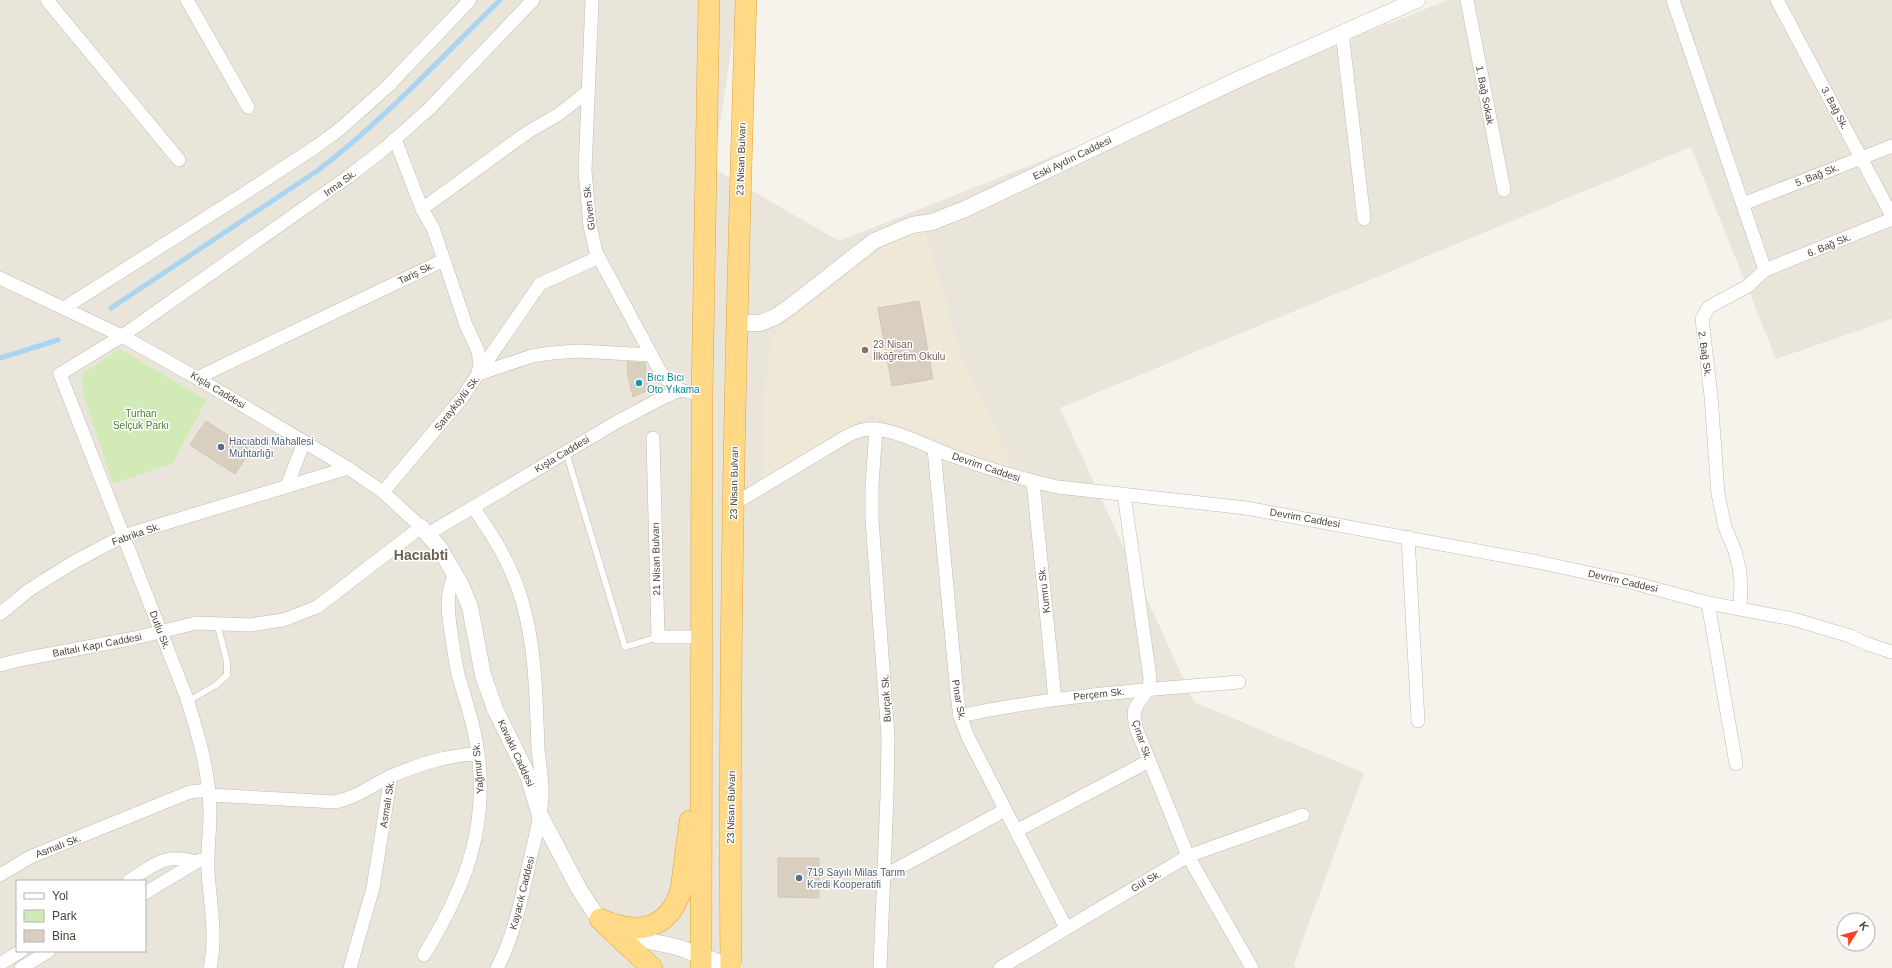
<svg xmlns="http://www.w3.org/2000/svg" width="1892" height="968" viewBox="0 0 1892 968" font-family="Arial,sans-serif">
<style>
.residential{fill:#eae5da;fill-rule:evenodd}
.education{fill:#efe8d6}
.green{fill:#d2eab5}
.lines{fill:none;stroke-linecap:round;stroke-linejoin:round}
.stream{stroke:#a9d4f2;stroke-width:5}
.building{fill:#d8cfc1;stroke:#d3c7b4}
.service-casing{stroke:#c2bbae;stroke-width:7}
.minor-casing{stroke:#c2bbae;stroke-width:14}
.tertiary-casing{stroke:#c2bbae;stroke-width:17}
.trunk-casing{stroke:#e0a43c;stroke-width:22}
.service{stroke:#fff;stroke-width:6}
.minor{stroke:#fff;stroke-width:13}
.tertiary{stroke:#fff;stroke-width:16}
.trunk{stroke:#ffd985;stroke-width:21}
.education-dot{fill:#8d6e63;stroke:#fff;stroke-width:1.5}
.culture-dot{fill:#0f9aa8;stroke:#fff;stroke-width:1.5}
.service-dot{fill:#5c6f8a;stroke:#fff;stroke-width:1.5}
.labels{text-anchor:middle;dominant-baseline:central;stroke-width:3;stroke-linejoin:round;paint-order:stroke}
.street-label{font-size:10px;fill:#4b4439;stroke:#fff}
.education-label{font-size:10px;fill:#785e54;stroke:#fff;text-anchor:start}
.culture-label{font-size:10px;fill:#0d838f;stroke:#fff;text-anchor:start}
.park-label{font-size:10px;fill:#4a7f2a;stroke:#fff}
.service-label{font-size:10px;fill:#4e5e75;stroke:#fff;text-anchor:start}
.district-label{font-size:14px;font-weight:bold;fill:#6e6250;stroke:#fff}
</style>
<rect width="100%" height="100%" fill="#f6f3ec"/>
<!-- residential -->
<path class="residential" d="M0,0H739L713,168L839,241L1448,0H1892V319L1776,359L1691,147L1060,408L1194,702L1364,773L1294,964L1296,968H0ZM17,881H145V951H17Z"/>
<!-- education -->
<path class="education" d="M925,230L962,359L1008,456L1010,470L871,415L764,477V398L772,341L777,331L786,322L887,245L903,237Z"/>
<!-- green -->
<path class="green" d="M120,349L206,400L173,463L113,484L85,400L81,375Z"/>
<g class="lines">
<!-- stream -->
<g class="stream">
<path d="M111,308L317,171C383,121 440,59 500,0"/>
<path d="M0,358L58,340"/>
</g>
</g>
<!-- building -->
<g class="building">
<path d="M919,301L933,379L892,386L878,308Z"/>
<path d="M627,362L645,363L649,390L633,397L628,376Z"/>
<path d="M206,421L251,450L235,474L190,445Z"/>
<path d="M778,858H819V898L778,897Z"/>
</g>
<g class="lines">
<defs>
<g id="service">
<path d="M566,452L625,647L658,637"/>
<path d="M187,702L216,685L227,675V662L217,623"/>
</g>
<g id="minor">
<path d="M47,0L179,160"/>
<path d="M187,0L248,107"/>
<path d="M592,0L585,171L590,226L596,252L660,371L666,379L680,390"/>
<path d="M1467,0L1504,190"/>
<path d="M1673,0L1765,270L1748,286L1709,307L1702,319L1711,396L1718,494L1725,527L1735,551L1739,567L1741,583L1740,608"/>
<path d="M1777,0L1892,216"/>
<path d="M1342,32L1364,219"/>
<path d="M395,139L422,209"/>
<path d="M1743,204L1892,146"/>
<path d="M444,260L466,325L478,351L480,364L478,373"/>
<path d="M1765,270L1892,219"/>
<path d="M0,278L122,336L197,378L348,468L383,492L421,527L317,607L283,620L250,625L196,623L135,638L24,659L0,665"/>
<path d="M64,308L256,186L317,146L340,129L388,86L470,0"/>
<path d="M478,374L540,284L599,257"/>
<path d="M197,378L444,260L433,228L422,209L528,132L559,114L588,91"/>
<path d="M876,429L872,485V520L888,737L887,796L880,968"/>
<path d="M653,438L658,637H701"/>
<path d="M934,449L957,694L960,716L968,737L1066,928"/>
<path d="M1033,482L1055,699"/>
<path d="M287,486L304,442"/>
<path d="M383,492L462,398L478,374L532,356L552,353L577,351L651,355"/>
<path d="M1124,494L1150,678C1150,696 1134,701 1134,715C1134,719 1136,724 1136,728L1188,856L1252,968"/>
<path d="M734,504L847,436C857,431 865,428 876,429C901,432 927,446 950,455C986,468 1021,479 1058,487L1246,508L1538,562L1630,582L1708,603L1793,619L1850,636L1867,644L1892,652"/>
<path d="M473,507C494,537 512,566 522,601C536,648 536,699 538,748C539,764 543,780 542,796C541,817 535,838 530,859C522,896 515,934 497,968"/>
<path d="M428,534L615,423L662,398L680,390L702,395"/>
<path d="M1408,537L1418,721"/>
<path d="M1708,603L1736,764"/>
<path d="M0,614L29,590L74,562L123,536L348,468"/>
<path d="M960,716C1052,696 1145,690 1239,682"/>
<path d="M391,776C421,764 446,755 478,754"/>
<path d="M209,795L335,802C356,798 372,785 391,776L373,888L350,968"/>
<path d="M1016,831L1149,761"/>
<path d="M0,875L30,857L175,798L190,792L209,790"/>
<path d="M884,876L1005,810"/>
<path d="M129,881C155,864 164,853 196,862"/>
<path d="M145,893L200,860"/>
<path d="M424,955C466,887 491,823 476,741C472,718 464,696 458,674C455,660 453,646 451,632C449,619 447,606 449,593C450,586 453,579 455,572"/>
<path d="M0,964L21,951"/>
<path d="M21,968L49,951"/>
<path d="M210,968C217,934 210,905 208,871C207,851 210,832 210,813C210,774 198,733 186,696L60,374L122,336L348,177L384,149L429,109L533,0"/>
<path d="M1000,968L1188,856L1303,815"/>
</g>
<g id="tertiary">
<path d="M736,323H760L775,317L791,306L874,241L912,225L932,222L965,209L1239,79L1417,0"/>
<path d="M421,527L439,547L461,585L470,607L483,675L495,709L528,776L540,815L579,889L594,912L604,923L619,932L645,940L677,947L735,968"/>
</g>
<g id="trunk">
<path d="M600,919C635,935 668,932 681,890L690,821"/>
<path d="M605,924L652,968"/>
<path d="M701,968L702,395L709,0"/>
<path d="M731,968C728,645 736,323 746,0"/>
</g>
</defs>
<!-- service casing -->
<use href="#service" class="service-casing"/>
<!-- minor casing -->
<use href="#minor" class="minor-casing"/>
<!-- tertiary casing -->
<use href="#tertiary" class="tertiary-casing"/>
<!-- trunk casing -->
<use href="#trunk" class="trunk-casing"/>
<!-- service -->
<use href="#service" class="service"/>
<!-- minor -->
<use href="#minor" class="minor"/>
<!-- tertiary -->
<use href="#tertiary" class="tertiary"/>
<!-- trunk -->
<use href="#trunk" class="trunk"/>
</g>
<!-- markers -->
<circle class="education-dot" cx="865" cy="350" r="4"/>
<circle class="culture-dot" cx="639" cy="383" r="4"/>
<g class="service-dot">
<circle cx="221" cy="447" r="4"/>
<circle cx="799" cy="878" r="4"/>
</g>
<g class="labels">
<!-- street labels -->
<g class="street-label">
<text transform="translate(1485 95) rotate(79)">1. Bağ Sokak</text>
<text transform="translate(1835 108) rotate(62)">3. Bağ Sk.</text>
<text transform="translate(1072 158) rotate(-26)">Eski Aydın Caddesi</text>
<text transform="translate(741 159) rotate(-88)">23 Nisan Bulvarı</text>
<text transform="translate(1817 175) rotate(-21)">5. Bağ Sk.</text>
<text transform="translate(340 183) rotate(-36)">Irma Sk.</text>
<text transform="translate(589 207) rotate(-96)">Güven Sk.</text>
<text transform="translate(1829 245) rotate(-22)">6. Bağ Sk.</text>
<text transform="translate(416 273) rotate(-26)">Tariş Sk.</text>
<text transform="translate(1705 354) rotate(82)">2. Bağ Sk.</text>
<text transform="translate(218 390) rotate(31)">Kışla Caddesi</text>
<text transform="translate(457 403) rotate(-52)">Sarayköylü Sk.</text>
<text transform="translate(562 454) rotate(-31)">Kışla Caddesi</text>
<text transform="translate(986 467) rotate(19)">Devrim Caddesi</text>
<text transform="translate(734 483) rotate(-89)">23 Nisan Bulvarı</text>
<text transform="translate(1305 518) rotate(10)">Devrim Caddesi</text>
<text transform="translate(136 534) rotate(-19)">Fabrika Sk.</text>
<text transform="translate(656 559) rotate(-91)">21 Nisan Bulvarı</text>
<text transform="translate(1623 581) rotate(13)">Devrim Caddesi</text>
<text transform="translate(1044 590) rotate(-96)">Kumru Sk.</text>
<text transform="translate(160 630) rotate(69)">Dutlu Sk.</text>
<text transform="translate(97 645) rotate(-11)">Baltalı Kapı Caddesi</text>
<text transform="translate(1099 694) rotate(-6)">Perçem Sk.</text>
<text transform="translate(886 698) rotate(-93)">Burçak Sk.</text>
<text transform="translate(959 700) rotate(80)">Pınar Sk.</text>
<text transform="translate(1142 740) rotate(72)">Çınar Sk.</text>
<text transform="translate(516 753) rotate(65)">Kavaklı Caddesi</text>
<text transform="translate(478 768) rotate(-95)">Yağmur Sk.</text>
<text transform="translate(387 804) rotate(-81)">Asmalı Sk.</text>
<text transform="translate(731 807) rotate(-89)">23 Nisan Bulvarı</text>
<text transform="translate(58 846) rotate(-21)">Asmalı Sk.</text>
<text transform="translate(1146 881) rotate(-30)">Gül Sk.</text>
<text transform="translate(522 893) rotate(-76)">Kayacık Caddesi</text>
</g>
<!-- education labels -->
<g class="education-label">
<text x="873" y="344">23 Nisan<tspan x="873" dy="12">İlköğretim Okulu</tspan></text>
</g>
<!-- culture labels -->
<g class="culture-label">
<text x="647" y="377">Bıcı Bıcı<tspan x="647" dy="12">Oto Yıkama</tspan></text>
</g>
<!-- park labels -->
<g class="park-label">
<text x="141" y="413">Turhan<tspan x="141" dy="12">Selçuk Parkı</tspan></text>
</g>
<!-- service labels -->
<g class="service-label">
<text x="229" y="441">Hacıabdi Mahallesi<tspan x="229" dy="12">Muhtarlığı</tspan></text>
<text x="807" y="872">719 Sayılı Milas Tarım<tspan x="807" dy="12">Kredi Kooperatifi</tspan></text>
</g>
<!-- district labels -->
<g class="district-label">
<text x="421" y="555">Hacıabti</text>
</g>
</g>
<!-- legend -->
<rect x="16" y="880" width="130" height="72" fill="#ffffff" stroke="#b7b4b0"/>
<rect x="24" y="893" width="20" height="6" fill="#ffffff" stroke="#b7b4b0"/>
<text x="52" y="900" font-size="12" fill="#4b4439">Yol</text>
<rect x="24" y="910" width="20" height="12" fill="#d2eab5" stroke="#b7b4b0"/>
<text x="52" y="920" font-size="12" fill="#4b4439">Park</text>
<rect x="24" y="930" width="20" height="12" fill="#d8cfc1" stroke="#b7b4b0"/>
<text x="52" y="940" font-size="12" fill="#4b4439">Bina</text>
<!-- north arrow -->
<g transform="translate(1856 932) rotate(53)"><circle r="19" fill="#ffffff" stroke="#b7b4b0"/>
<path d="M0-3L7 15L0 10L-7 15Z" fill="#fc3f1d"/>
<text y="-6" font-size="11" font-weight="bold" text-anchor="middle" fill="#4b4439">K</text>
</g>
</svg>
